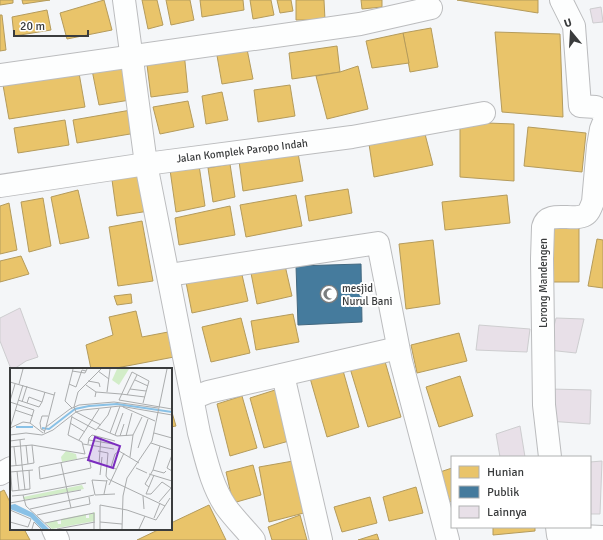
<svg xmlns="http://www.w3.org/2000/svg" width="603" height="540" viewBox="0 0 603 540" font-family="Signika,sans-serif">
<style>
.homes{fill:#e9c46a;stroke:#b49b5c}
.public{fill:#457b9d;stroke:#426880}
.building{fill:#e8e0e8;stroke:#cdcdcf}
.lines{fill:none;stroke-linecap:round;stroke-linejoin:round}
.minor-casing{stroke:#bbbcbe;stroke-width:24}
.minor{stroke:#fdfefe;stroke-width:22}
.labels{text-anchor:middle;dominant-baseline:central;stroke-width:4;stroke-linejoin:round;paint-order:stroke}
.street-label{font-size:11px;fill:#3a3c3d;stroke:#fff}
.poi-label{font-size:11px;fill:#3a3c3d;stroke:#fff;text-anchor:start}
.inset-river{fill:none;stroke:#89c1e6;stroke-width:2}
.inset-road{fill:none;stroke:#aaacad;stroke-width:1}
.view{fill:#7b2cbf;fill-opacity:0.15;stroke:#7b2cbf;stroke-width:2}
.inset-edge{fill:none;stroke:#3a3c3d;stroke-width:2}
</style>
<rect width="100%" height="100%" fill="#f4f6f8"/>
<!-- homes -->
<g class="homes">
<path d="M0,0H13V3L0,5Z"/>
<path d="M22,0H50L23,4Z"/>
<path d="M104,0L112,30L67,39L60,13Z"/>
<path d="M142,0H157L163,25L148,29Z"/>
<path d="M166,0H190L194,20L171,25Z"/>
<path d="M200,0H243L244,10L202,17Z"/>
<path d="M250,0H271L274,15L253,19Z"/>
<path d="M277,0H291L293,11L280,13Z"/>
<path d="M296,0H324L325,20H296Z"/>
<path d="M361,0H382V7L362,9Z"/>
<path d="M457,0H538V13Z"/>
<path d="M47,10L51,30L14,36L12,17Z"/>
<path d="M0,15H2L6,50L0,51Z"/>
<path d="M431,28L438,67L410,72L403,33Z"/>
<path d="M495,32L560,34L563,117L502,112Z"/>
<path d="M403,33L409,63L372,68L366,41Z"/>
<path d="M246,44L253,79L222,84L216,50Z"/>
<path d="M337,46L340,72L292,79L289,53Z"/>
<path d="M184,52L188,92L151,97L146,57Z"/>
<path d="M123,64L130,100L99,105L92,70Z"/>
<path d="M358,66L368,109L327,119L316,76L340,72Z"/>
<path d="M79,73L85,107L9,119L3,85Z"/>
<path d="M290,85L295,116L258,122L254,90Z"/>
<path d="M222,92L228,120L206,124L202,96Z"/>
<path d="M188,101L194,127L160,134L153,107Z"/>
<path d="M131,110L136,133L77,143L73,120Z"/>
<path d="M65,120L69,145L18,153L14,128Z"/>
<path d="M460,122L514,124V181L460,177Z"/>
<path d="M528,127L586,133L582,172L524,166Z"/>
<path d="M425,134L433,165L374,177L369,144Z"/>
<path d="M298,153L303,181L243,191L239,161Z"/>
<path d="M230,164L235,197L213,202L208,168Z"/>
<path d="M199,165L205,206L176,212L170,170Z"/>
<path d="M140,172L149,211L117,216L112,180Z"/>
<path d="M348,189L352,213L309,221L305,196Z"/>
<path d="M78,190L89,238L60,244L51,197Z"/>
<path d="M296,195L302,226L246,237L240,205Z"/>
<path d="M507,195L510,223L445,230L442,202Z"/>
<path d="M43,198L51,246L29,252L21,202Z"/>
<path d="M9,203L17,250L0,254V206Z"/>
<path d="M230,206L235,235L179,245L175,218Z"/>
<path d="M142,221L153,281L118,286L109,227Z"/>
<path d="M550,226H579V282H549Z"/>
<path d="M597,239L603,240V288L588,286Z"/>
<path d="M433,240L440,304L406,309L399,244Z"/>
<path d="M21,256L29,274L0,282V261Z"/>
<path d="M284,261L292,296L257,304L250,268Z"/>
<path d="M240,266L248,301L192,313L185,277Z"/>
<path d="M131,294L132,303L117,305L114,296Z"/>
<path d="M136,311L142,337L168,332L174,357L111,369H91L86,345L113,335L109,317Z"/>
<path d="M293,314L299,342L256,350L251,321Z"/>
<path d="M241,318L250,353L211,362L202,327Z"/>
<path d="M459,333L467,361L417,373L411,345Z"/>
<path d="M384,358L401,417L368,427L349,365Z"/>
<path d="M342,367L359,427L327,437L310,378Z"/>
<path d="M460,376L473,416L439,427L426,387Z"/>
<path d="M275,390L289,441L264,448L250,398Z"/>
<path d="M242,396L257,448L230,456L217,404Z"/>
<path d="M171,409L176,426L171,427Z"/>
<path d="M293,461L304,513L269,522L259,467Z"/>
<path d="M253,465L261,495L233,503L226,472Z"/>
<path d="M452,468V501L450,502L440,472Z"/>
<path d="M416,487L423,513L389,521L383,497Z"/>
<path d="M4,490L11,504V529H24L30,540H0V492Z"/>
<path d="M370,497L377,523L342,532L334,507Z"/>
<path d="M209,505L226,540H137L160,529H171V523Z"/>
<path d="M300,515L307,540H272L268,527Z"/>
<path d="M493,527H535V531L493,535Z"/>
<path d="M377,534L379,540H358Z"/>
</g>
<!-- public -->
<path class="public" d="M361,264L362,322L298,325L296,266Z"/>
<!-- building -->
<g class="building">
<path d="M601,7L603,22L593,23L590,9Z"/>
<path d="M20,308L38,357L26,361L14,369H11L0,341V318Z"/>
<path d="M556,318L584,319L576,353L548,350Z"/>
<path d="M479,325L530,329L527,352L476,350Z"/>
<path d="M550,389L591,390L590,424L548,421Z"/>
<path d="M520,426L525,457H500L496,434Z"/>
<path d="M602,461L600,514H590V462Z"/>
</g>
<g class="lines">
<defs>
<g id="minor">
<path d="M124,0L146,164L199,433C206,458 211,485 226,507C234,518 245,529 254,540"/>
<path d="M561,0L574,26L580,106L596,107L603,113"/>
<path d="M0,75L360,24L431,8"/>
<path d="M0,186L146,164L352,137L484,113"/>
<path d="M169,275L378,243L401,361L448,540"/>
<path d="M283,375L321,540"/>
<path d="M193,398L208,392L398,348"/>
<path d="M550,457L544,405L542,259L543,227C547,209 573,222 585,215C589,213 591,207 593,202L598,146L601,129L603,124"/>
<path d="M0,474L11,468"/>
<path d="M557,527L558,535L603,537"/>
<path d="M53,529L58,540"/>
</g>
</defs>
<!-- minor casing -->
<use href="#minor" class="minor-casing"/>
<!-- minor -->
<use href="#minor" class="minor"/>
</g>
<!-- icons -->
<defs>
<symbol id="mosque-ring" viewBox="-11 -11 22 22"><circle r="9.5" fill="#fff" stroke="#7b7d7e" stroke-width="1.5"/><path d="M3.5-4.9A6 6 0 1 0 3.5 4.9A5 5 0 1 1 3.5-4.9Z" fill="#7b7d7e"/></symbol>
</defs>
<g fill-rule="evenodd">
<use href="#mosque-ring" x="319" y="284" width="20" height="20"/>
</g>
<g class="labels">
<!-- street labels -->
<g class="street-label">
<text transform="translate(242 151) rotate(-7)">Jalan Komplek Paropo Indah</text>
<text transform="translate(543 283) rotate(-90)">Lorong Mandengen</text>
</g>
<!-- poi labels -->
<g class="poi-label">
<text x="342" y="288">mesjid<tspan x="342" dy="13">Nurul Bani</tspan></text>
</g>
</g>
<!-- overview -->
<g transform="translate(10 368)">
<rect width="162" height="162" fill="#f4f6f8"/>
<path d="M56,83L66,86L67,91L52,94L51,89ZM85,144V153L42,161L36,155L47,152L48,156H51V151L76,146V150H79V146Z" fill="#d2edc8"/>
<path d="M107,1H119L109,17L102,12Z" fill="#d2edc8"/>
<path d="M72,117L74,121L14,132L13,129Z" fill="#d2edc8"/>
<path d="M5,136L23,145L39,161H32L20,149L0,141V137Z" fill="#89c1e6"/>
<path class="inset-river" d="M6,59H23M32,60L39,61L65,41L79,38L107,36L162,44"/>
<path class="inset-road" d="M91,1L68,24L64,39L66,44L91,57M62,3L75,5L77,1M88,3L99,11M125,12L138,18M78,13L89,15L90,19M0,14L44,27M9,16L13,1M59,16L66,19L72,2L76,3M76,17L86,24M120,21L136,23M97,24L100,1M111,26L135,29M117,27L127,7M85,29L86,24L111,26M8,32L17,35L19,29L32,34L35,24M109,32L122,4L139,13L133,35M109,32L162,41M0,33L5,16M0,34L24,42L20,55M12,34L17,18M17,35L29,39L32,34M113,39L145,53M62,40L55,33L63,1M5,42L23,48M62,49L86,62L98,47L101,39M60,55L75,64M36,59L45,24M0,60L13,17M0,60L13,54L20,55L33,65M88,60L107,68L123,67M35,63L31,61L30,55L32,48H38M34,65L36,59L60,41L69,37L104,34L148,40M100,65L110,38M144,65L162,70M0,67L16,65L32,67L43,62L66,44L73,42L110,38L162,47M105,67L113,45M110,68L114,56M116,68L122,45M69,72L89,41M79,72L103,76M0,73L15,71M141,75L162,82M73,76L104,81M78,76L79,70L82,67L105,73M16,77L18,96M0,79L22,77M4,79L6,97M128,80L138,51M88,83L98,85L96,108L98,111M162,87L157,100L162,103M79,89L81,100L30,111L29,99ZM120,89L123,67L132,49M0,93L2,123L20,121L19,102M51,95L61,140M89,96L91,69M1,98L12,97L10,72M126,100L137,105M106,101L101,99L105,86L109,83L129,95M143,102L154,105L156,103M7,103L9,122M0,104L23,102M139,106L162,113M90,107L92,89M98,111L155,138M97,113L82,112L85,127L105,126M99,117L114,85M139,119L135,116L143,102L150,78M15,122L12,97L24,95L22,77L75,86L72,74L58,67L62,48M94,126L97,112M136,126H141L152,114L161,120M136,126L144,107M13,127L76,115M2,128L13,127L16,138L41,161M133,128L134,141M149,134L161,120M0,135L71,122M20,141L84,127M0,142L21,151L18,159L0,154M27,147L80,136L79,129M144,150L150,135M90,154V137L117,142L146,152L160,130M35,155L84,145V161M22,161L24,154L31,161M47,161L85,154M90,161V154L112,156M112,161L113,128L117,110L142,73L157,1M129,161L135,148"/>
<path class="view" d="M85,69L110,78L103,100L78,92Z"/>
<rect width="162" height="162" class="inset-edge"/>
</g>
<!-- legend -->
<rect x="451" y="456" width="140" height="72" fill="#ffffff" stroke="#b0b1b1"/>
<rect x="459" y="466" width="20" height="12" fill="#e9c46a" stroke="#b0b1b1"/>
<text x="487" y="476" font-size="12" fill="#3a3c3d">Hunian</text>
<rect x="459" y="486" width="20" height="12" fill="#457b9d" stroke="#b0b1b1"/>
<text x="487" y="496" font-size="12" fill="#3a3c3d">Publik</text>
<rect x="459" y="506" width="20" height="12" fill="#e8e0e8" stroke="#b0b1b1"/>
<text x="487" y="516" font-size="12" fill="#3a3c3d">Lainnya</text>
<!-- north arrow -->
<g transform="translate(571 32) rotate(342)" stroke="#ffffff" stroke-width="3" paint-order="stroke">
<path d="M0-3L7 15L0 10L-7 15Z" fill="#3a3c3d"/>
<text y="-6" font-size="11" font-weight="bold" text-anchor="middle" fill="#3a3c3d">U</text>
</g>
<!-- scale -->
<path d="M14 30v6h74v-6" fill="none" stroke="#3a3c3d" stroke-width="2"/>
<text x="20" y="30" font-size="12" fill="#3a3c3d" stroke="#ffffff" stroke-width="3" paint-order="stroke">20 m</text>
</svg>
